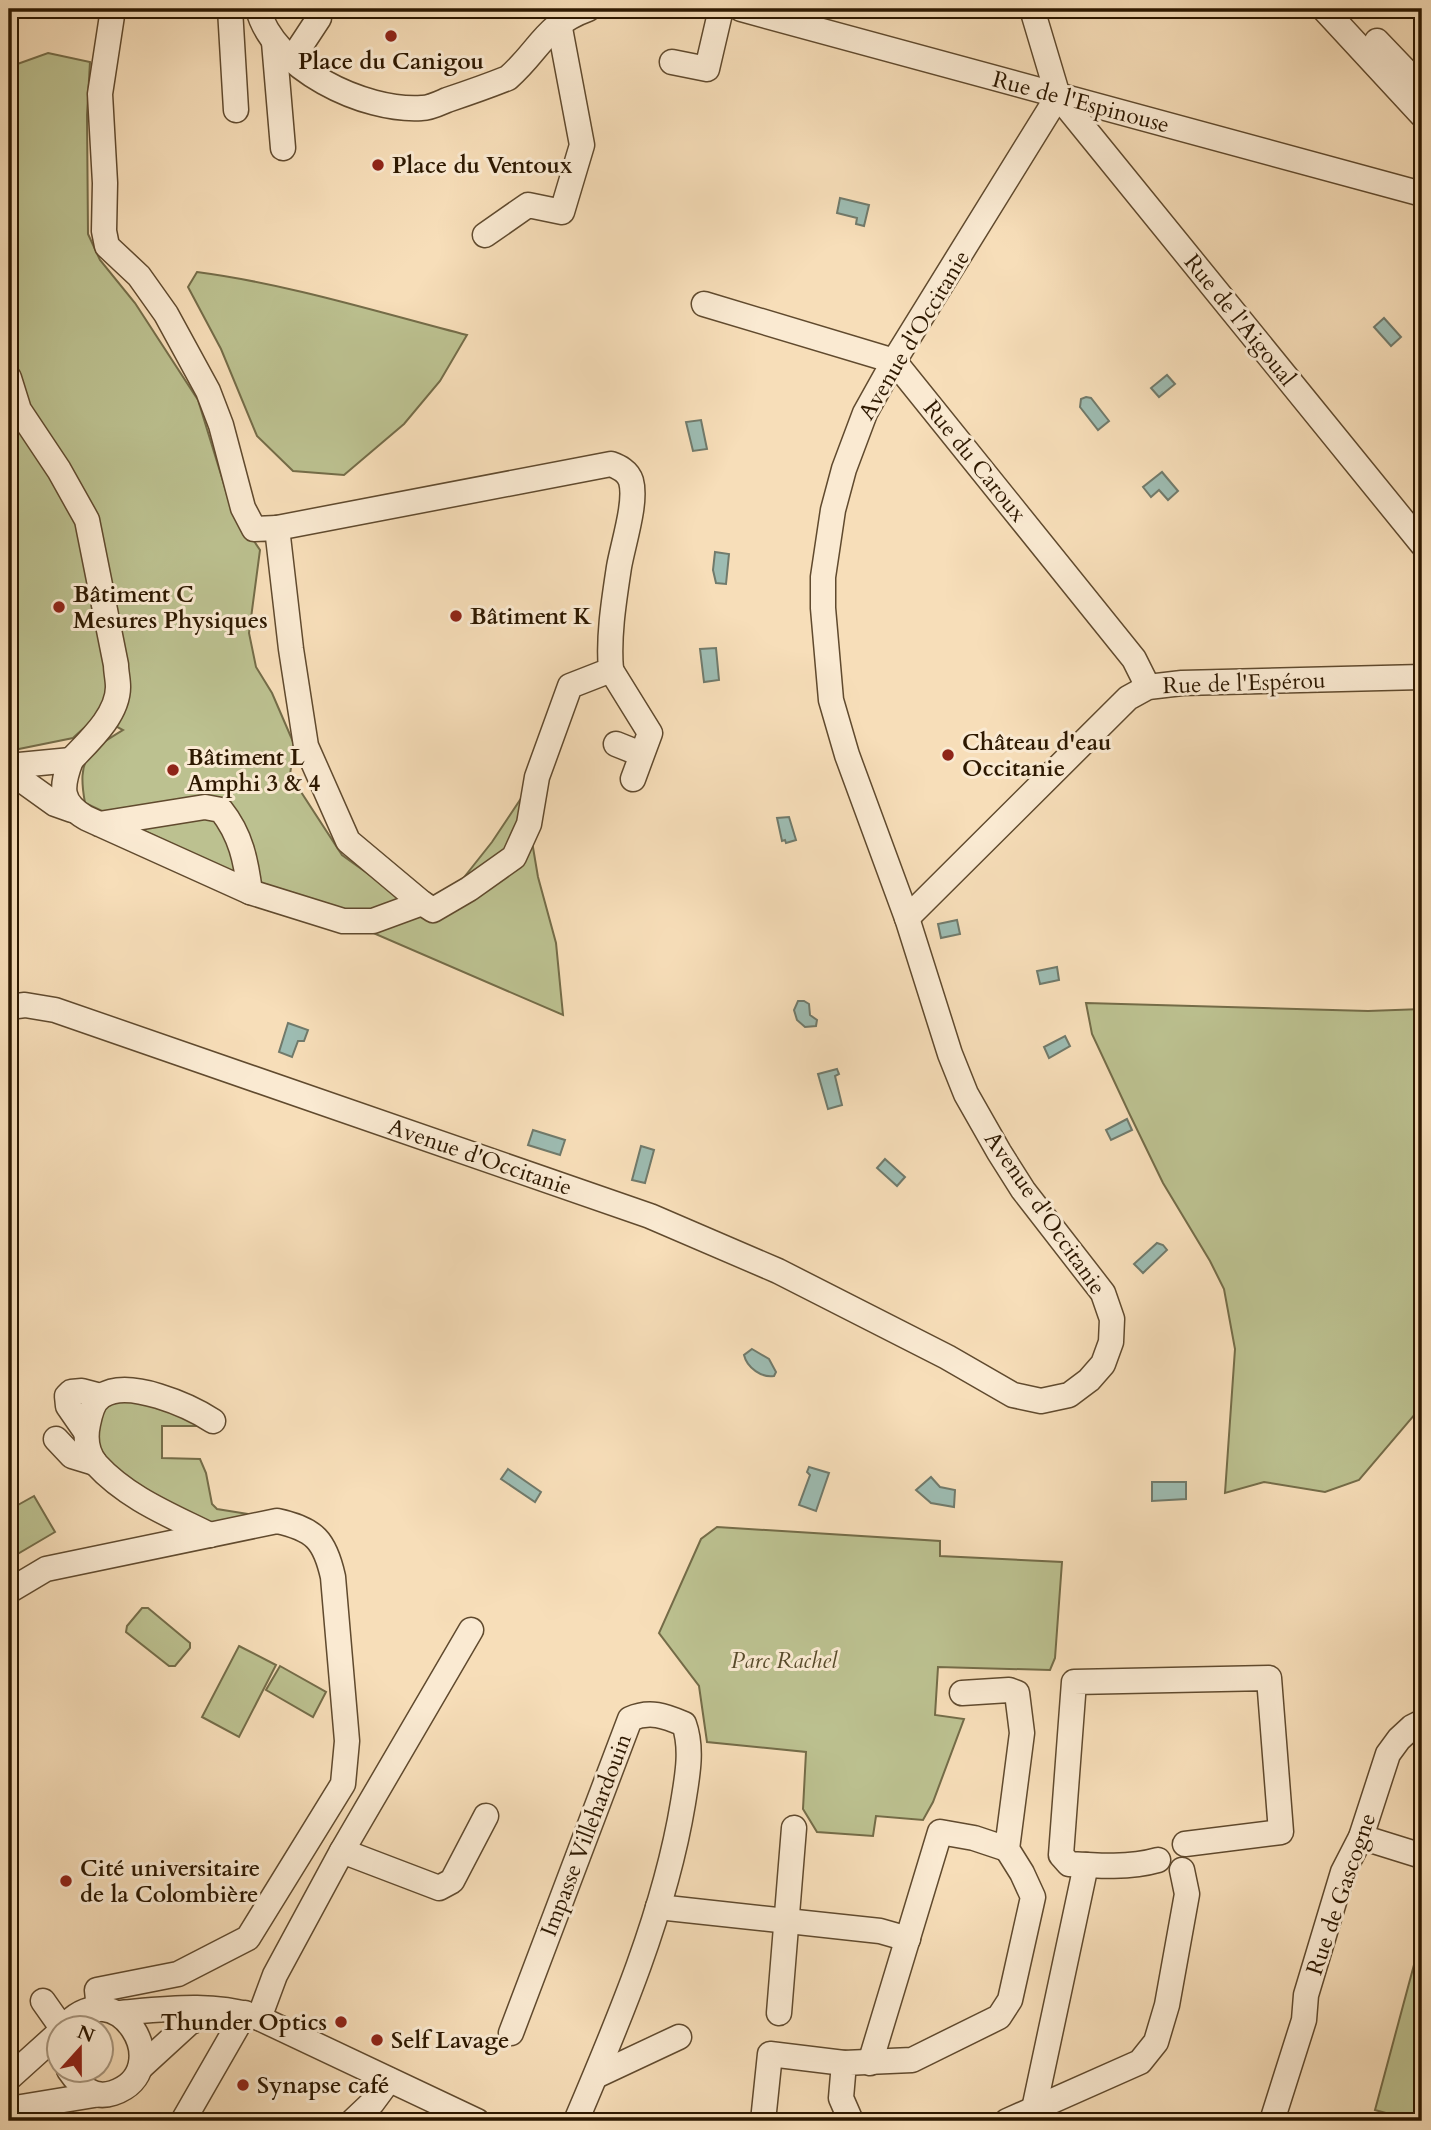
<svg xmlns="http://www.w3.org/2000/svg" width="1431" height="2130" viewBox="0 0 1431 2130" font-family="Cardo,serif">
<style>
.green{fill:#bcc190;stroke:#746c48;stroke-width:2}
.water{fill:#9dbcb2;stroke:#707a6b;stroke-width:2}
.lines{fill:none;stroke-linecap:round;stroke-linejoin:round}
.minor-casing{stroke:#604a2e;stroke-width:27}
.minor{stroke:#faead2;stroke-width:24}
.poi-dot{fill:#8f2418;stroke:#faead2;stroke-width:2.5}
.labels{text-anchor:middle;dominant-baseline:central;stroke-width:6;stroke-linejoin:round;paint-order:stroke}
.poi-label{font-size:23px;font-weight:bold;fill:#2d1800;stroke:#faead2;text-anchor:start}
.street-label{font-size:23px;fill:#2d1800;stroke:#faead2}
.park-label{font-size:23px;font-style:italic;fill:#584b2b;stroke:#faead2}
</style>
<rect width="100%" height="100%" fill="#f7deb9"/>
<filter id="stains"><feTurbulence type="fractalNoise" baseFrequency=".00286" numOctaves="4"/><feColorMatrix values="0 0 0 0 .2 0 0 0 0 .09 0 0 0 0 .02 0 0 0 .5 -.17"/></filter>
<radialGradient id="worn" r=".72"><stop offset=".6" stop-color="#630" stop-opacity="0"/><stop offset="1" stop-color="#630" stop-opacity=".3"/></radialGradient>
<!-- green -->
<g class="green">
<path d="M48,53L90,62L87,115L88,234L100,260L135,303L198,400L231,507L260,550L249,633L256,667L272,693L294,744L290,775L342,855L431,919L492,842L524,794L538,877L556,943L563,1015L223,868L85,803C77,758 87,752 123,730L97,716L73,738L9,751V67Z"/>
<path d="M197,272C288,284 378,312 467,335L440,381L404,424L344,475L293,471L257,436L221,349L188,287Z"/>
<path d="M1086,1003L1368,1011L1422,1009V1406L1359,1480L1325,1492L1264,1482L1225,1493L1235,1349L1224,1289L1210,1261L1163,1183L1130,1115L1092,1034Z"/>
<path d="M144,1399L200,1426H162V1458L200,1459L206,1473L212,1504L217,1509L248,1514H262L205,1527L151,1500L96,1452L102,1406L111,1401Z"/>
<path d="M34,1496L55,1532L9,1559V1510Z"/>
<path d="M717,1527L940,1541V1556L1062,1562L1055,1658L1050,1670L938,1667L935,1715L964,1719L933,1802L923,1820L876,1816L873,1836L817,1832L803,1809L806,1752L707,1742L699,1686L659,1633L701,1539Z"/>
<path d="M142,1608H148L190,1643V1648L175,1666H169L126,1632L127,1626Z"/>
<path d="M239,1646L276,1665L239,1737L202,1717Z"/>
<path d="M280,1666L326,1692L313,1717L266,1690Z"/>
<path d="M1422,1935V2121H1415L1375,2110Z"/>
</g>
<!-- water -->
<g class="water">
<path d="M840,198L869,205L864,226L856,224L857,218L837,213Z"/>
<path d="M1384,318L1401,337L1391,346L1374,327Z"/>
<path d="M1167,375L1175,384L1159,397L1151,388Z"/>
<path d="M1086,397L1091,398L1109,421L1098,430L1080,407L1081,399Z"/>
<path d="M701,420L707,449L693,451L686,422Z"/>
<path d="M1162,472L1178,491L1168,500L1159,490L1151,497L1143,487Z"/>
<path d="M715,552L729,554L726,584L716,583L713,570Z"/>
<path d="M716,648L719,680L704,682L700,649Z"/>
<path d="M789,817L796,840L786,843L785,840L782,841L777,818Z"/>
<path d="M957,920L960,934L941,938L938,924Z"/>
<path d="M1057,967L1059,980L1040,984L1037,971Z"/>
<path d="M798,1001H804L809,1004L810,1015L817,1020L816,1026L805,1027L797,1020L794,1010Z"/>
<path d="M288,1023L308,1030L304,1041H298L292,1057L279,1052Z"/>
<path d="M1065,1036L1070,1046L1049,1058L1044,1047Z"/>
<path d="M837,1069L839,1074L835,1076L842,1105L828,1109L818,1074Z"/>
<path d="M1127,1119L1132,1130L1111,1140L1106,1130Z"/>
<path d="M533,1130L565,1140L560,1155L528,1145Z"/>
<path d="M641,1146L654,1150L645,1183L632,1180Z"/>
<path d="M885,1159L905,1177L897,1186L877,1168Z"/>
<path d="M1157,1243L1163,1245L1167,1250L1143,1273L1134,1264Z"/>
<path d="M752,1349L769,1359L776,1372L774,1376C762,1378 747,1368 744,1355Z"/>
<path d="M809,1467L829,1473L816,1511L799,1505L810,1475L807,1472Z"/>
<path d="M508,1469L541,1492L535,1502L501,1479Z"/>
<path d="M931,1477L940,1487L955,1490L954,1507L931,1503L916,1490Z"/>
<path d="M1152,1482H1186V1499L1152,1501Z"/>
</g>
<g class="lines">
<defs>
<g id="minor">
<path d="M113,9L100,94L105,183L104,231L107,246L139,276L166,314L208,391L221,425L243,508L254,529L277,528L291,649L306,746L348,841L422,903L373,921H343L250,892"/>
<path d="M230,9L236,110"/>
<path d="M258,9C273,68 364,112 422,108C430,108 440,103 447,100C468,93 488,86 508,78C540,50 544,25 588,9"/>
<path d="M741,9L1422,194"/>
<path d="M1032,9L1058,96L1422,544"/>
<path d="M1324,9L1422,115"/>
<path d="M1377,41L1422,88"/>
<path d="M274,42L283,148"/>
<path d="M292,59L319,18V9"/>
<path d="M672,62L707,69L721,9"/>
<path d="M485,235L528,205L562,212L582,145L559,23"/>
<path d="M704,304L894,361L1134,659L1148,687"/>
<path d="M9,378L19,410L59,470L87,520L116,665C116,672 118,679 118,687C118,715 89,741 71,760"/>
<path d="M277,528L611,464C619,467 628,471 631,481C637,502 623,544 619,567C614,600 608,637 611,670L570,686L537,777L529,824L514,857L469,889L433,910L422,903"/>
<path d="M611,670L650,733L633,779"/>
<path d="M616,744L641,754"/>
<path d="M9,766L71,760C61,787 59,802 86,818L250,892C246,861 241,835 221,810L205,807L99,824"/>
<path d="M9,771L55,804L72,810"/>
<path d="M907,918L1128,698L1148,687L1182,683L1422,677"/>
<path d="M9,1007L25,1005L55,1010L650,1216L778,1271L947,1357L1013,1395L1041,1401L1069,1395L1089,1380L1103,1364L1111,1342L1112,1319L1103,1293L1023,1190L999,1152L966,1094L950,1054L907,918L847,755L831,700L823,608V577L833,510L844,469L865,413L894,361L1058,96"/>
<path d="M86,1432L68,1406L67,1396L71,1392L82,1391L101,1396"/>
<path d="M56,1439L72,1456L95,1463"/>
<path d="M210,1535C170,1515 127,1498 96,1464C87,1453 85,1438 88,1424C90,1414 93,1401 102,1396C128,1378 190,1406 213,1421"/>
<path d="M9,1591L46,1569L277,1521C315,1529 325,1541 333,1577L347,1741L343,1784L248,1938L178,1974L97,1990L99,2009"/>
<path d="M1361,1837L1422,1856"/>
<path d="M342,1851L471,1630"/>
<path d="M1158,1860C1130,1868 1098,1866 1069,1864L1061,1855L1074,1682L1269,1678L1281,1832L1185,1844"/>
<path d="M658,1907L880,1931L908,1939"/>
<path d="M43,2001L62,2028"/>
<path d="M118,2013C165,2009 214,2002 259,2018L477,2121"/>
<path d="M779,2013L794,1828"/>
<path d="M259,2018L275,1975L342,1851L439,1888L452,1881L486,1816"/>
<path d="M63,2028C117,1966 179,2071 113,2093C92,2100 80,2086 69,2070"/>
<path d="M511,2033L630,1719C650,1710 665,1716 684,1724C693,1749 687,1778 683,1803C665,1912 619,2020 576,2121"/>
<path d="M870,2063L940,1832L974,1838L1007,1849"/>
<path d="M141,2067L189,2023L215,2011"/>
<path d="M598,2075L679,2037"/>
<path d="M9,2078L60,2032"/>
<path d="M9,2109L94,2095"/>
<path d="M1034,2109L1086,1865"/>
<path d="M183,2121L245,2013"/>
<path d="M353,2121L372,2103L389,2080"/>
<path d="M763,2121L770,2054L844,2063"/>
<path d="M851,2121L841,2098L844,2063L912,2060L999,2017L1010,2000L1033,1897L1022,1873L1007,1849L1022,1733L1017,1693L1009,1690L962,1693"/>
<path d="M1007,2121L1140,2062L1156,2042L1167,2005L1187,1894L1182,1870"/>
<path d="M1272,2121L1304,2020L1306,1995L1343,1872L1361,1837L1388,1754L1399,1739L1412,1727L1422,1722"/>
</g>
</defs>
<!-- minor casing -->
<use href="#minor" class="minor-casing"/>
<!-- minor -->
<use href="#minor" class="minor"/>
</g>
<!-- markers -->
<g class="poi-dot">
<circle cx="391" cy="36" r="7"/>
<circle cx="378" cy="165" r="7"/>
<circle cx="59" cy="607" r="7"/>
<circle cx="456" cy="616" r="7"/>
<circle cx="948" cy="755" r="7"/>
<circle cx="173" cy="770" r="7"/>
<circle cx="66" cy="1881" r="7"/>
<circle cx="341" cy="2022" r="7"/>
<circle cx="377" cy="2040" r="7"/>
<circle cx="243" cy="2085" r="7"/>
</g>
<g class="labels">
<!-- poi labels -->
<g class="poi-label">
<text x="391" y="61" text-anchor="middle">Place du Canigou</text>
<text x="392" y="165">Place du Ventoux</text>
<text x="73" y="594">Bâtiment C<tspan x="73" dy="26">Mesures Physiques</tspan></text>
<text x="470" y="616">Bâtiment K</text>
<text x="962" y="742">Château d'eau<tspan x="962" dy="26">Occitanie</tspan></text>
<text x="187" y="757">Bâtiment L<tspan x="187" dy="26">Amphi 3 &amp; 4</tspan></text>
<text x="80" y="1868">Cité universitaire<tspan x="80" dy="26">de la Colombière</tspan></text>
<text x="327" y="2022" text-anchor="end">Thunder Optics</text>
<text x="391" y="2040">Self Lavage</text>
<text x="257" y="2085">Synapse café</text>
</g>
<!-- street labels -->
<g class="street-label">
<text transform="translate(1081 102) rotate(15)">Rue de l'Espinouse</text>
<text transform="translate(1240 320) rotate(51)">Rue de l'Aigoual</text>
<text transform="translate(914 335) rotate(-59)">Avenue d'Occitanie</text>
<text transform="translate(975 461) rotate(51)">Rue du Caroux</text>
<text transform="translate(1244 683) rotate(-2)">Rue de l'Espérou</text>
<text transform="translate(480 1157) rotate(19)">Avenue d'Occitanie</text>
<text transform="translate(1045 1213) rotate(55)">Avenue d'Occitanie</text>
<text transform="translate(586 1835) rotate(-69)">Impasse Villehardouin</text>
<text transform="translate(1341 1894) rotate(-71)">Rue de Gascogne</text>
</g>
<!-- park labels -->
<g class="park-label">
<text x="784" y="1660">Parc Rachel</text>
</g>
</g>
<!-- margin -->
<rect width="1431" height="2130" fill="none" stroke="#f7deb9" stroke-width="35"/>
<rect x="10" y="10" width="1410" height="2109" fill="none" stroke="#2d1800" stroke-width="3.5"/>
<rect x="18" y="18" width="1396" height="2095" fill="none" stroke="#2d1800" stroke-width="2"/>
<!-- north arrow -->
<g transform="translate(80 2049) rotate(21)"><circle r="33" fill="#faead2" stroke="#a8967e" stroke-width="2"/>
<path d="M0-5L12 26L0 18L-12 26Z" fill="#8f2418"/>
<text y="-10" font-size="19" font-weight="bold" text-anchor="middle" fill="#2d1800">N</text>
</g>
<rect width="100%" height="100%" filter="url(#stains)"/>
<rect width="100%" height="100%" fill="url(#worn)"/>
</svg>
